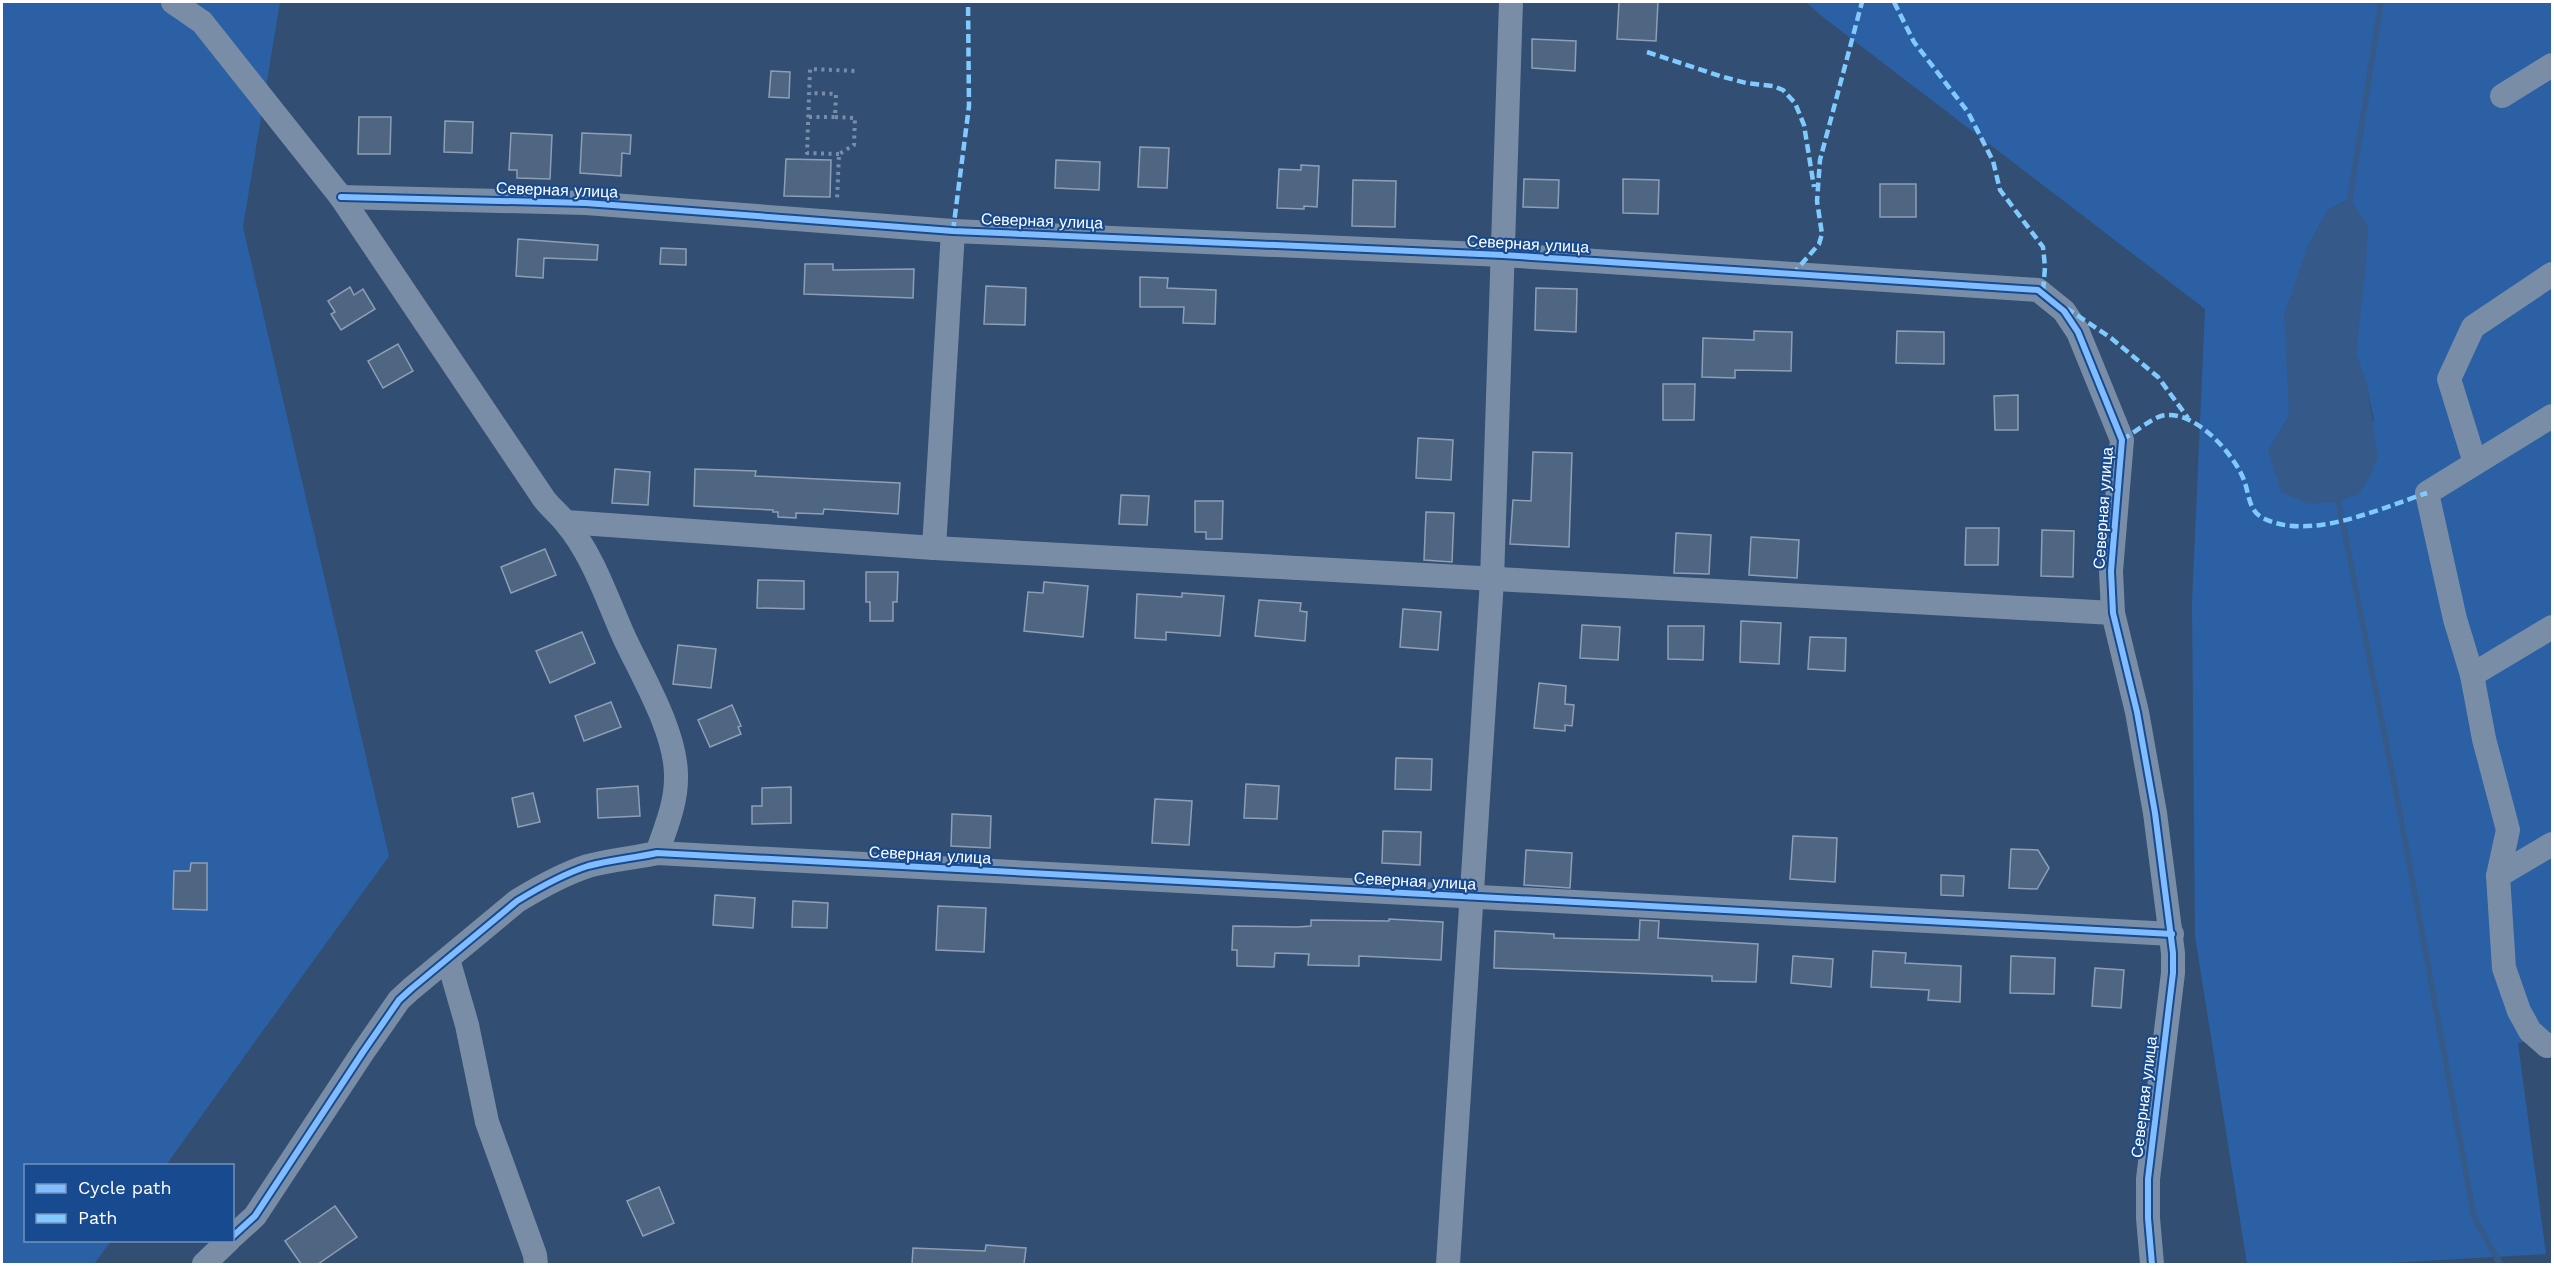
<svg xmlns="http://www.w3.org/2000/svg" width="2554" height="1266" viewBox="0 0 2554 1266" font-family="'Work Sans',sans-serif">
<style>
.green{fill:#2b61a4;fill-rule:evenodd}
.water{fill:#355a8a}
.lines{fill:none;stroke-linecap:round;stroke-linejoin:round}
.stream{stroke:#355a8a;stroke-width:6}
.building{fill:#4f6683;stroke:#8e9fb5;stroke-width:1.5}
.path{stroke:#798ea6;stroke-width:4;stroke-dasharray:3 4.5;stroke-linecap:butt}
.minor{stroke:#798ea6;stroke-width:24}
.quiet{stroke:#80caff;stroke-width:4.5;stroke-dasharray:9 4.5;stroke-linecap:butt}
.cycleway-casing{stroke:#174a8e;stroke-width:10}
.cycleway{stroke:#80bcff;stroke-width:6}
.labels{text-anchor:middle;dominant-baseline:central;stroke-width:4.5;stroke-linejoin:round;paint-order:stroke}
.street-label{font-size:16px;fill:#fff;stroke:#174a8e}
</style>
<rect width="100%" height="100%" fill="#324e73"/>
<!-- green -->
<g class="green">
<path d="M2,2H280L243,227L389,856L166,1165L26,1166V1240L111,1241L94,1264H2Z"/>
<path d="M1806,2H2552V1037L2518,1043L2546,1254L2373,1264H2247L2195,936L2192,603L2205,309L1819,14ZM2350,198L2360,314L2356,353L2367,385L2374,421L2268,451L2289,416L2288,367L2306,250L2327,211Z"/>
</g>
<!-- water -->
<path class="water" d="M2350,198L2368,226L2366,268L2356,353L2367,385L2378,456L2371,475L2358,495L2337,502L2308,504L2281,492L2268,451L2289,416L2284,314L2306,250L2327,211Z"/>
<g class="lines">
<!-- stream -->
<g class="stream">
<path d="M2349,205L2381,2"/>
<path d="M2337,494L2401,818L2474,1217L2500,1264"/>
</g>
</g>
<!-- building -->
<g class="building">
<path d="M1619,2H1658L1656,41L1617,39Z"/>
<path d="M1532,39L1576,41L1575,71L1532,68Z"/>
<path d="M771,71L790,72L789,98L769,97Z"/>
<path d="M359,117H391L390,154H358Z"/>
<path d="M445,121L473,122L472,153L444,152Z"/>
<path d="M511,133L552,135L550,179L517,178V170H509Z"/>
<path d="M582,133L631,135L630,154L622,153L621,176L580,173Z"/>
<path d="M1140,147L1169,148L1167,188L1138,187Z"/>
<path d="M786,159L831,160L830,197L784,196Z"/>
<path d="M1056,160L1100,162L1099,190L1055,188Z"/>
<path d="M1301,165L1319,166L1317,207L1304,206V209L1277,208L1279,169L1301,170Z"/>
<path d="M1524,179L1559,180L1558,208L1523,207Z"/>
<path d="M1623,179L1659,180L1658,214L1623,213Z"/>
<path d="M1353,180L1396,181L1395,227L1352,226Z"/>
<rect x="1880" y="184" width="36" height="33"/>
<path d="M518,239L598,245L597,260L544,258L543,278L516,276Z"/>
<path d="M661,248L686,249V265L660,264Z"/>
<path d="M805,264H833V270L914,269L913,298L804,294Z"/>
<path d="M1140,277L1168,278L1167,288L1216,290L1215,324L1183,323L1184,307H1140Z"/>
<path d="M986,286L1026,288L1025,325L984,324Z"/>
<path d="M350,287L354,295L363,289L375,309L341,330L331,314L335,312L328,301Z"/>
<path d="M1536,288L1577,289L1576,332L1535,330Z"/>
<path d="M1754,331L1792,332L1791,371L1735,370V378L1702,377L1703,338L1754,340Z"/>
<path d="M1897,331L1944,332V364L1896,363Z"/>
<path d="M398,344L413,371L383,388L368,361Z"/>
<path d="M1663,384H1695L1694,420H1663Z"/>
<path d="M2018,395V430H1995L1994,396Z"/>
<path d="M1418,438L1453,440L1451,480L1416,478Z"/>
<path d="M1533,452L1572,453L1569,547L1510,544L1513,500L1531,501Z"/>
<path d="M615,469L650,472L648,505L612,503Z"/>
<path d="M695,469L756,471L755,476L900,483L898,514L824,509L823,514L796,513V518L778,517V512H773V510L694,506Z"/>
<path d="M1121,495L1149,496L1147,525L1119,524Z"/>
<path d="M1195,501H1223L1222,539H1206V532H1195Z"/>
<path d="M1426,512L1454,513L1452,562L1424,560Z"/>
<path d="M1966,528H1999L1998,565H1965Z"/>
<path d="M2042,530L2074,531L2073,577L2041,576Z"/>
<path d="M1676,533L1711,535L1709,574L1674,573Z"/>
<path d="M1751,537L1799,540L1797,578L1749,575Z"/>
<path d="M545,549L556,575L511,593L501,567Z"/>
<path d="M866,572H898L897,602H893V621H870V602H866Z"/>
<path d="M758,580L804,581V609L757,608Z"/>
<path d="M1044,582L1088,586L1083,637L1024,631L1028,592L1043,593Z"/>
<path d="M1182,593L1224,596L1220,636L1166,632V640L1135,638L1137,594L1182,597Z"/>
<path d="M1259,600L1301,603L1300,611L1307,612L1305,641L1255,636Z"/>
<path d="M1403,609L1441,612L1438,650L1400,647Z"/>
<path d="M1741,621L1781,623L1779,664L1740,662Z"/>
<path d="M1582,625L1620,627L1618,660L1580,658Z"/>
<path d="M1668,626H1704L1703,660L1668,659Z"/>
<path d="M582,632L595,663L550,683L536,651Z"/>
<path d="M1810,637L1846,638L1845,671L1808,669Z"/>
<path d="M678,645L716,649L711,688L673,684Z"/>
<path d="M1539,683L1566,686L1565,704L1574,705L1572,726L1565,725V731L1534,728Z"/>
<path d="M611,702L621,727L584,741L575,716Z"/>
<path d="M732,705L741,726L738,727L741,734L710,747L698,720Z"/>
<path d="M1396,758L1432,759L1431,790L1395,789Z"/>
<path d="M1246,784L1279,786L1277,819L1244,818Z"/>
<path d="M638,786L640,816L598,818L597,789Z"/>
<path d="M791,787V823L752,824V806H762V788Z"/>
<path d="M533,793L540,822L518,827L512,798Z"/>
<path d="M1155,799L1192,801L1189,845L1152,843Z"/>
<path d="M952,814L991,816L990,848L951,846Z"/>
<path d="M1383,831L1421,832L1420,865L1382,863Z"/>
<path d="M1793,836L1837,838L1835,882L1790,879Z"/>
<path d="M2011,849L2038,850L2049,868L2037,889L2009,888Z"/>
<path d="M1526,850L1572,853L1570,888L1524,885Z"/>
<path d="M191,863H207V910L173,909L174,871H190Z"/>
<path d="M1941,875L1964,876L1963,896L1941,895Z"/>
<path d="M715,895L755,898L753,928L713,925Z"/>
<path d="M793,901L828,903L827,928L792,927Z"/>
<path d="M938,906L986,908L984,952L936,950Z"/>
<path d="M1389,919L1443,922L1441,960L1359,956V966L1308,965L1309,954L1275,953L1274,967L1237,966V950H1232L1233,926L1297,927L1311,926V920L1389,921Z"/>
<path d="M1640,920L1659,921L1658,938L1758,944L1756,982L1712,981V976L1494,968L1495,931L1554,934V938L1639,940Z"/>
<path d="M1873,951L1906,953L1905,963L1961,966L1960,1002L1928,1000L1929,990L1871,987Z"/>
<path d="M1793,956L1833,959L1831,987L1791,983Z"/>
<path d="M2011,956L2055,958L2054,994L2010,993Z"/>
<path d="M2095,968L2124,970L2121,1008L2092,1006Z"/>
<path d="M659,1187L674,1223L643,1236L627,1201Z"/>
<path d="M335,1206L357,1237L318,1264H301L285,1241Z"/>
<path d="M986,1245L1026,1248L1024,1264H912L913,1248L985,1251Z"/>
</g>
<g class="lines">
<!-- path -->
<g class="path">
<path d="M809,117H835L836,94L810,93"/>
<path d="M835,117L855,118L854,145L839,154L837,201"/>
<path d="M839,154L807,153L810,69L857,71"/>
</g>
<!-- minor -->
<g class="minor">
<path d="M173,2L202,22L341,197L544,499C551,508 559,514 566,523C593,555 607,599 624,637C642,676 675,730 676,774C677,802 666,827 657,853"/>
<path d="M2502,96L2552,65"/>
<path d="M341,197L586,203L953,231L1503,255L2038,290L2064,311L2078,332L2122,440L2111,571L2113,613L2137,712L2155,813L2173,953V973L2148,1179V1218L2152,1264"/>
<path d="M2552,416L2427,493L2455,619L2472,675L2484,739L2508,830L2498,876L2504,968L2519,1011L2530,1031L2547,1046L2552,1045"/>
<path d="M2475,463L2449,379L2473,327L2552,274"/>
<path d="M566,522L934,548L2113,613"/>
<path d="M934,548L953,231"/>
<path d="M2472,675L2552,627"/>
<path d="M2498,876L2552,844"/>
<path d="M448,959L467,1025L487,1122L535,1255L536,1264"/>
<path d="M232,1237L255,1216L363,1052L399,1000L411,989L517,901C540,887 563,874 588,866C610,860 634,858 657,853L2172,934"/>
<path d="M204,1264L229,1240"/>
<path d="M1448,1264L1492,580L1511,2"/>
</g>
<!-- quiet -->
<g class="quiet">
<path d="M1894,2L1914,42L1968,112L1993,161L2000,190L2043,247L2045,267L2043,292L2046,295"/>
<path d="M1647,52L1720,76L1746,83L1773,86L1783,90L1795,103L1804,125L1814,187"/>
<path d="M953,231L969,106L968,2"/>
<path d="M1792,275L1819,244L1822,234L1817,201L1820,160L1862,2"/>
<path d="M2066,308L2111,338L2158,377L2188,418"/>
<path d="M2122,440C2132,434 2151,419 2161,416C2193,407 2236,455 2245,483C2249,495 2249,511 2263,518C2309,542 2381,508 2427,493"/>
</g>
<defs>
<g id="cycleway">
<path d="M341,197L586,203L953,231L1503,255L2038,290L2064,311L2078,332L2122,440L2111,571L2113,613L2137,712L2155,813L2173,953V973L2148,1179V1218L2152,1264"/>
<path d="M232,1237L255,1216L363,1052L399,1000L411,989L517,901C540,887 563,874 588,866C610,860 634,858 657,853L2172,934"/>
</g>
</defs>
<!-- cycleway casing -->
<use href="#cycleway" class="cycleway-casing"/>
<!-- cycleway -->
<use href="#cycleway" class="cycleway"/>
</g>
<g class="labels">
<!-- street labels -->
<g class="street-label">
<text transform="translate(557 190) rotate(2)">Северная улица</text>
<text transform="translate(1042 221) rotate(2)">Северная улица</text>
<text transform="translate(1528 244) rotate(3)">Северная улица</text>
<text transform="translate(2103 508) rotate(-86)">Северная улица</text>
<text transform="translate(930 855) rotate(3)">Северная улица</text>
<text transform="translate(1415 881) rotate(3)">Северная улица</text>
<text transform="translate(2144 1097) rotate(-83)">Северная улица</text>
</g>
</g>
<!-- border -->
<rect width="2554" height="1266" fill="none" stroke="#ffffff" stroke-width="6"/>
<!-- legend -->
<rect x="24" y="1164" width="210" height="78" fill="#174a8e" stroke="#7492bb" stroke-width="1.5"/>
<rect x="36" y="1184" width="30" height="9" fill="#80bcff" stroke="#7492bb" stroke-width="1.5"/>
<text x="78" y="1194" font-size="18" fill="#ffffff">Cycle path</text>
<rect x="36" y="1214" width="30" height="9" fill="#80caff" stroke="#7492bb" stroke-width="1.5"/>
<text x="78" y="1224" font-size="18" fill="#ffffff">Path</text>
</svg>
